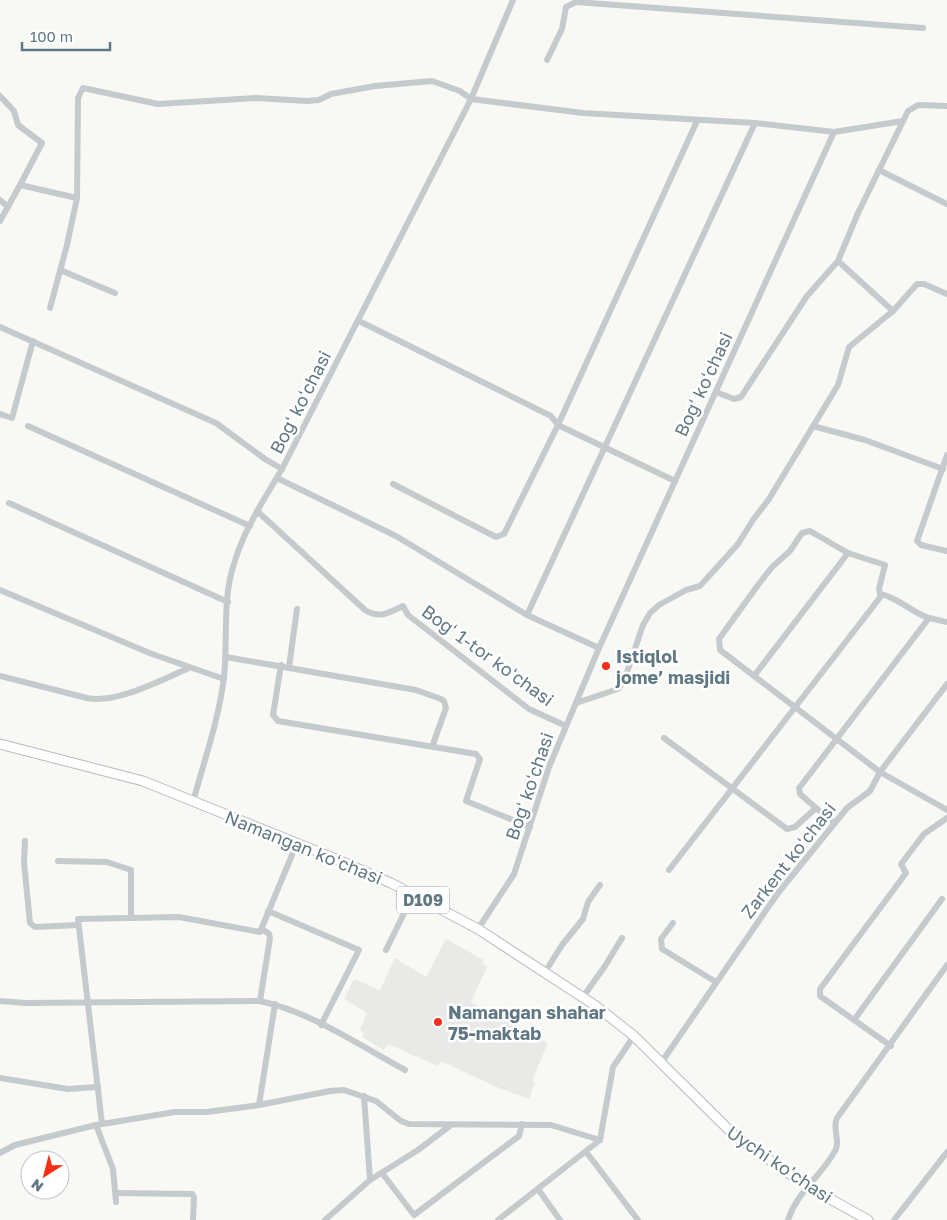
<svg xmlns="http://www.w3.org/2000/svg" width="947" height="1220" viewBox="0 0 947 1220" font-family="'Golos Text',sans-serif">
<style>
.built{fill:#e9e9e8}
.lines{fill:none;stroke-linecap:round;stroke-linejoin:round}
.major-casing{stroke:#b5bcbf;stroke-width:11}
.minor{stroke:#c5cacd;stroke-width:6}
.major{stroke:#fff;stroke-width:9}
.poi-dot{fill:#f52f18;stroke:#fff;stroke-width:2}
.labels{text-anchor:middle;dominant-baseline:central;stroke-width:5;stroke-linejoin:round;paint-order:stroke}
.shield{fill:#fff;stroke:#90a0a8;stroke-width:1}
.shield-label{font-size:16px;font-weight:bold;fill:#607883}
.street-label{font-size:18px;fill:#607883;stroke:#fff}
.poi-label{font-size:18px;font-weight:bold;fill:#607883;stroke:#fff;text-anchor:start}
</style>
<rect width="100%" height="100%" fill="#f8f8f5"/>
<!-- built -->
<path class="built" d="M446,939L484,960L482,963L487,967L471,1002L548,1043L532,1081L535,1082L529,1099L494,1086L441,1061L438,1066L388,1044L384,1050L362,1037L364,1033L360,1030L367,1013L344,999L354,979L380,990L395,958L426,977Z"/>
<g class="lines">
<defs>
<path id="major" d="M0,744L143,781L336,859L391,883L478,929L596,1006L634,1036L735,1136L807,1186L868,1220"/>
</defs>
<!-- major casing -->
<use href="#major" class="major-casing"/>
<!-- minor -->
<g class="minor">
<path d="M547,60L562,29L566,7L576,2L923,28"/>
<path d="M0,96L14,111L18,125L42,143L20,185"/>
<path d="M879,170L947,204"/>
<path d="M0,200L8,207"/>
<path d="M0,221L20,185L77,198L78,98L83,88L158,104L256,98L307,101L319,100L331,94L375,86L432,81L460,91L471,99L583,113L755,123L834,132L903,121"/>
<path d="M838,261L893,311"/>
<path d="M60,270L115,293"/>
<path d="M50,308L67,245L77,198"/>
<path d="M359,321L551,416L558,425L675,481"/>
<path d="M0,327L216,423L265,459L282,469"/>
<path d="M716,392L734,399L741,397L807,296L838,261L858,213L908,111L918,105L947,106"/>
<path d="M0,414L12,418L33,341"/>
<path d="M28,426L250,526"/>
<path d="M813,426L865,440L943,469"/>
<path d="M947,455L917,541L921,545L947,551"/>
<path d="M277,478L396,536L527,615L599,648"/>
<path d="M393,484L496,537L504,534L558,425L697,121"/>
<path d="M9,503L228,602"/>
<path d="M257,511L365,610C379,619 389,613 403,606L408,615L529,709L566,726"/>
<path d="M848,553L885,565L879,589L880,594C898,597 912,613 929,618"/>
<path d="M0,590L152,654L224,679"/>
<path d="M527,615L755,123"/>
<path d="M226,657L416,690L441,699L444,701L446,708L432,747"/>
<path d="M281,665L273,715L278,721L476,754L480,759L466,801L530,827"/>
<path d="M289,667L297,609"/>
<path d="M0,676L87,698C117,704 161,680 189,668"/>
<path d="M754,676L848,553L810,531L802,533L790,551L772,567L758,585L719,639L720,650L880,772L947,810"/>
<path d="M576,703L618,689L624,681L643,625L650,613L659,605L686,590L700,586L738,544L753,520L769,499L838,385L849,347L893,311L917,284H924L947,294"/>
<path d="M664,738L787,829L795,827L816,808L835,823"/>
<path d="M193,802C204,761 219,719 224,677C228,640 222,599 234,564C244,529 264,500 282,469L471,99L513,0"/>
<path d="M816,808L800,794L799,788L803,783L929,618L947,622"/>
<path d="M25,841L24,862L30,923L35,927L78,925"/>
<path d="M58,861L107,862L131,870V918"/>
<path d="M669,870L882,595"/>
<path d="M268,911L359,950L321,1025"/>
<path d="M673,923L661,939L662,949L716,982"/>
<path d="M478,929L514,874L549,767L599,648L834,132"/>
<path d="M386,950L413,895"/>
<path d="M545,972L562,945L583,919L588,902L600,885"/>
<path d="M583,997L605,966L622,938"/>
<path d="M0,1001L25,1003L260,1001C311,1012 359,1045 405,1070"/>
<path d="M260,1001L270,938L269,934L262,929"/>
<path d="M854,1020L942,899"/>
<path d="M891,1046L820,996V989L906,873L901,864L924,834L947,818"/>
<path d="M661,1063L778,893L847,808L870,791L880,772L947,684"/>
<path d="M0,1078L68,1089L98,1087"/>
<path d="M259,1105L275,1004"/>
<path d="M102,1124L78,919L179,917L260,932L297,843"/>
<path d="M96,1125L113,1169L116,1202"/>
<path d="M0,1153L15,1145L96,1125L175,1112H207L259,1105L330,1091L344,1090L376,1101L401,1121L409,1124L551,1125L600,1140"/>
<path d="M587,1153L638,1220"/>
<path d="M382,1173L414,1215L519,1136L522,1124"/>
<path d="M370,1180L418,1150L451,1125"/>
<path d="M538,1189L560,1220"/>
<path d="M116,1193L192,1194L194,1197L193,1220"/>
<path d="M325,1220L370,1180L364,1096"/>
<path d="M498,1220L600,1140L613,1067L634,1036"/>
<path d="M788,1220C798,1190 823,1175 836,1149C840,1139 832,1128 837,1118L947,965"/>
<path d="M894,1220L947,1152"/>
</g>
<!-- major -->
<use href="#major" class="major"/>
</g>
<!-- markers -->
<g class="poi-dot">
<circle cx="606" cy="666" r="5"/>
<circle cx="438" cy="1022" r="5"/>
</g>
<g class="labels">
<!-- shield labels -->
<rect class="shield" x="397" y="886.5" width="52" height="27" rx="4"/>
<g class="shield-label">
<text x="423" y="900">D109</text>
</g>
<!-- street labels -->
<g class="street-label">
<text transform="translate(703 384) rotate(-65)">Bogʻ koʻchasi</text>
<text transform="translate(300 402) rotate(-63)">Bogʻ koʻchasi</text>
<text transform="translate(488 655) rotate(36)">Bogʻ 1-tor koʻchasi</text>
<text transform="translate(529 786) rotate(-71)">Bogʻ koʻchasi</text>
<text transform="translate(304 847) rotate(22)">Namangan koʻchasi</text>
<text transform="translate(788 860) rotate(-52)">Zarkent koʻchasi</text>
<text transform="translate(780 1164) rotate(34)">Uychi ko'chasi</text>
</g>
<!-- poi labels -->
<g class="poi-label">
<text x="616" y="656">Istiqlol<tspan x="616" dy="21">jome’ masjidi</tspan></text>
<text x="448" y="1012">Namangan shahar<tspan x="448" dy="21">75-maktab</tspan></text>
</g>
</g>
<!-- north arrow -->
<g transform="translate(45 1175) rotate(216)"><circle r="24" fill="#ffffff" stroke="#bfc9cd"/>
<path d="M0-4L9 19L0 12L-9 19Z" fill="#f52f18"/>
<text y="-8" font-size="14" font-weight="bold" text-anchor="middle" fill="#607883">N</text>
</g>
<!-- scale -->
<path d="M22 42v8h88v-8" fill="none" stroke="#607883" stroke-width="2.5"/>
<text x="30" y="42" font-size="15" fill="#607883" stroke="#ffffff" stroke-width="4" paint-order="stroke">100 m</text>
</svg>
